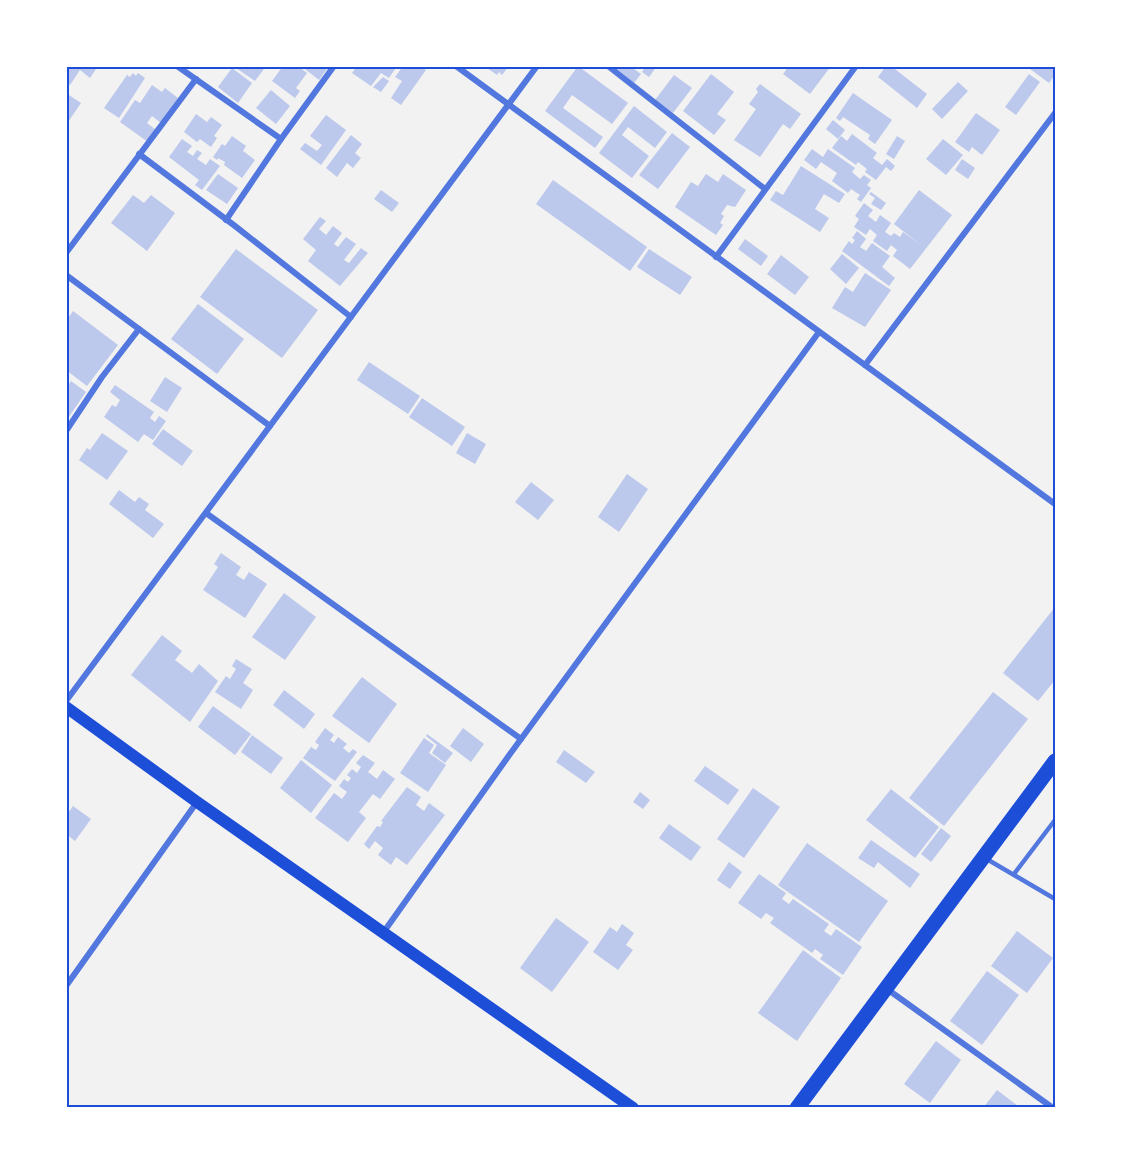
<svg xmlns="http://www.w3.org/2000/svg" width="1121" height="1174" viewBox="0 0 1121 1174" font-family="'IBM Plex Sans',sans-serif">
<style>
.building{fill:#bdc9ec}
.lines{fill:none;stroke-linecap:round;stroke-linejoin:round}
.service{stroke:#5277de;stroke-width:4.5}
.minor{stroke:#5277de;stroke-width:6}
.secondary{stroke:#1d4ed8;stroke-width:12}
.trunk{stroke:#1d4ed8;stroke-width:15}
.neatline{fill:none;stroke:#1d4ed8;stroke-width:2}
</style>
<rect width="100%" height="100%" fill="#f2f2f2"/>
<!-- building -->
<g class="building">
<path d="M66,66H98L90,78L80,70L70,85L66,83Z"/>
<path d="M233,66H259L264,69L255,81Z"/>
<path d="M283,66H298L307,73L296,88L300,91L295,98L272,81Z"/>
<path d="M301,66H329L319,80Z"/>
<path d="M357,66H397L389,78L381,73L371,86L352,73Z"/>
<path d="M403,66H420L426,70L401,105L391,98L402,81L395,77Z"/>
<path d="M484,66H509L502,75L499,72L497,75Z"/>
<path d="M578,66L628,103L612,124L572,95L563,108L603,137L595,148L545,111Z"/>
<path d="M613,66H630L641,74L634,83Z"/>
<path d="M646,66H657L649,77L642,72Z"/>
<path d="M789,66H831L810,94L783,74Z"/>
<path d="M886,66H891L927,94L917,108L878,77Z"/>
<path d="M1026,66H1055V75L1049,83Z"/>
<path d="M232,68L252,83L238,103L218,87Z"/>
<path d="M133,73L136,76L138,73L145,78L119,118L104,108L127,75L130,77Z"/>
<path d="M711,74L734,92L717,114L726,120L714,135L683,111Z"/>
<path d="M1029,74L1040,82L1016,115L1005,107Z"/>
<path d="M674,75L692,88L673,113L655,100Z"/>
<path d="M383,77L389,81L381,92L373,87Z"/>
<path d="M958,82L968,91L942,119L932,109Z"/>
<path d="M760,84L801,114L790,129L783,124L760,157L734,140L756,109L749,104L758,92L756,89Z"/>
<path d="M152,85L162,92L165,88L178,98L161,123L152,116L147,123L156,130L148,142L120,122L135,100L140,103Z"/>
<path d="M271,90L290,106L276,124L256,108Z"/>
<path d="M66,93L81,103L66,125Z"/>
<path d="M853,93L892,120L875,144L868,139L870,135L843,117L840,121L836,118Z"/>
<path d="M634,106L667,132L655,148L628,127L622,135L649,156L632,178L599,153Z"/>
<path d="M976,113L1000,130L982,155L972,147L969,152L955,142Z"/>
<path d="M196,114L207,122L211,117L222,125L214,136L217,138L211,147L200,139L197,142L184,132Z"/>
<path d="M326,115L346,130L321,165L300,149L305,143L317,151L322,145L310,136Z"/>
<path d="M833,120L845,130L838,139L826,129Z"/>
<path d="M672,133L690,147L658,189L639,175Z"/>
<path d="M852,134L877,153L873,158L882,165L887,159L895,166L891,171L886,167L876,180L865,172L867,169L858,162L856,165L832,148L841,136L847,141Z"/>
<path d="M351,135L362,144L355,153L361,158L353,168L347,163L337,177L326,168Z"/>
<path d="M232,136L246,146L243,151L255,160L242,178L224,165L225,162L218,158L217,160L213,157L222,144L225,146Z"/>
<path d="M897,136L905,141L894,159L886,154Z"/>
<path d="M182,139L192,146L187,152L193,156L197,150L202,153L197,159L206,165L210,159L220,166L202,190L195,185L199,180L169,157Z"/>
<path d="M943,139L963,155L946,175L926,159Z"/>
<path d="M812,149L823,157L828,149L855,168L852,172L860,179L864,175L871,180L867,185L871,188L861,202L857,199L860,195L851,189L848,193L832,181L837,173L821,162L816,169L804,160Z"/>
<path d="M962,159L975,168L968,179L955,170Z"/>
<path d="M801,166L845,194L839,203L824,194L815,209L829,218L820,232L770,200L776,191L783,195Z"/>
<path d="M218,174L238,188L227,204L206,190Z"/>
<path d="M706,174L718,182L723,174L746,190L735,207L727,205L721,214L724,216L720,223L723,225L716,235L675,207L691,182L698,186Z"/>
<path d="M553,180L647,247L630,271L536,204Z"/>
<path d="M381,190L399,203L392,212L374,199Z"/>
<path d="M919,190L952,215L910,269L893,256L897,250L891,245L887,251L873,241L877,235L870,229L866,235L854,227L859,219L855,216L864,203L873,210L868,216L876,222L880,215L891,223L885,232L891,236L894,233L900,237L903,232L922,246L894,224Z"/>
<path d="M871,192L886,203L881,210L871,204L875,198L869,194Z"/>
<path d="M133,195L144,203L151,195L175,213L147,251L111,223Z"/>
<path d="M320,217L326,221L319,229L326,235L333,226L342,233L334,244L338,247L346,237L356,244L344,260L349,263L361,248L368,253L340,286L308,261L316,250L303,239Z"/>
<path d="M857,231L866,239L860,247L866,251L872,243L890,256L882,267L895,278L889,286L842,251L849,241L852,244L855,240L852,238Z"/>
<path d="M745,239L768,256L761,266L738,249Z"/>
<path d="M236,249L318,310L282,358L200,297Z"/>
<path d="M649,249L692,277L680,295L637,267Z"/>
<path d="M842,254L859,268L846,284L830,269Z"/>
<path d="M781,255L809,277L795,295L767,274Z"/>
<path d="M865,273L891,290L865,327L832,308L845,287L853,292Z"/>
<path d="M198,304L244,339L217,374L171,339Z"/>
<path d="M73,311L118,345L87,386L66,370V321Z"/>
<path d="M369,362L420,396L408,414L357,380Z"/>
<path d="M165,377L182,388L167,412L150,401Z"/>
<path d="M71,381L86,392L66,421V388Z"/>
<path d="M115,385L154,412L150,418L155,422L159,416L166,421L153,440L144,434L138,442L104,417L112,405L116,407L120,400L110,392Z"/>
<path d="M422,398L465,427L452,446L409,417Z"/>
<path d="M163,429L193,451L182,466L152,444Z"/>
<path d="M102,433L128,451L107,480L79,460L87,448L90,450Z"/>
<path d="M467,433L486,444L475,464L456,453Z"/>
<path d="M627,474L648,489L619,532L598,517Z"/>
<path d="M531,482L554,500L538,520L515,502Z"/>
<path d="M119,490L135,502L139,497L149,504L145,510L164,524L153,538L109,504Z"/>
<path d="M221,553L241,567L236,575L244,580L249,572L267,584L245,618L203,590L218,567L214,564Z"/>
<path d="M284,593L316,617L285,660L252,637Z"/>
<path d="M1055,607V680L1038,701L1003,673Z"/>
<path d="M162,635L182,651L175,660L192,673L199,664L218,681L190,722L131,675Z"/>
<path d="M236,659L252,669L243,683L253,690L241,709L215,692L226,676L230,679L236,669L232,666Z"/>
<path d="M362,677L397,704L369,743L332,716Z"/>
<path d="M284,690L315,714L304,729L273,705Z"/>
<path d="M993,692L1028,719L944,826L909,798Z"/>
<path d="M213,706L251,734L235,755L198,727Z"/>
<path d="M325,728L334,735L330,740L334,743L338,737L347,744L343,748L349,753L353,749L357,752L335,781L303,758L311,747L316,750L319,745L315,742Z"/>
<path d="M463,728L484,744L471,762L450,746Z"/>
<path d="M427,734L453,753L445,763L432,753L437,745L426,736Z"/>
<path d="M252,735L283,758L271,774L241,752Z"/>
<path d="M424,738L434,745L429,753L446,765L428,792L400,773Z"/>
<path d="M564,750L595,772L586,783L556,762Z"/>
<path d="M363,755L375,763L368,772L377,779L383,770L395,779L380,799L373,794L359,812L366,818L348,842L315,818L334,793L342,799L347,792L339,786L344,779L348,782L351,778L347,775L352,769L357,773L361,767L356,763Z"/>
<path d="M301,760L332,785L311,813L280,788Z"/>
<path d="M705,766L739,790L728,805L694,781Z"/>
<path d="M407,787L421,797L416,805L424,811L429,803L445,815L407,865L396,857L391,865L378,855L383,848L375,841L369,849L364,844L377,826L380,827L383,822L381,821Z"/>
<path d="M753,788L780,807L744,858L717,839Z"/>
<path d="M891,789L939,827L915,858L866,820Z"/>
<path d="M640,792L650,800L643,809L633,802Z"/>
<path d="M73,806L91,819L75,841L66,834V816Z"/>
<path d="M669,824L701,847L691,861L659,838Z"/>
<path d="M941,828L951,836L931,862L921,854Z"/>
<path d="M871,840L920,874L910,888L878,862L874,868L858,858Z"/>
<path d="M807,843L888,901L859,942L778,885Z"/>
<path d="M729,862L742,872L730,889L717,880Z"/>
<path d="M759,874L786,893L782,899L789,904L793,899L829,924L824,931L831,936L836,929L862,947L843,975L820,959L823,955L815,949L812,953L770,923L774,918L766,913L761,919L738,903Z"/>
<path d="M556,918L589,942L552,992L520,968Z"/>
<path d="M622,924L634,933L626,945L633,950L618,970L593,952L610,927L617,932Z"/>
<path d="M1017,931L1053,958L1027,993L991,966Z"/>
<path d="M803,950L841,978L797,1041L758,1013Z"/>
<path d="M987,971L1019,995L982,1045L950,1021Z"/>
<path d="M936,1041L961,1060L930,1103L904,1084Z"/>
<path d="M997,1090L1018,1106L1017,1108H983Z"/>
</g>
<g class="lines">
<!-- service -->
<g class="service">
<path d="M985,858L1055,899"/>
<path d="M1014,874L1055,820"/>
</g>
<!-- minor -->
<g class="minor">
<path d="M177,66L281,139"/>
<path d="M456,66L1055,504"/>
<path d="M608,66L765,189"/>
<path d="M139,154L235,226L351,317"/>
<path d="M226,220L281,139L334,66"/>
<path d="M66,253L196,79"/>
<path d="M716,257L856,66"/>
<path d="M66,275L270,426"/>
<path d="M865,365L1055,113"/>
<path d="M66,431L102,377L139,329"/>
<path d="M206,513L521,739"/>
<path d="M66,701L537,66"/>
<path d="M383,933L510,754L819,332"/>
<path d="M66,986L197,802"/>
<path d="M887,989L1053,1108"/>
</g>
<!-- secondary -->
<path class="secondary" d="M66,707L197,802L633,1108"/>
<!-- trunk -->
<path class="trunk" d="M797,1108L1055,761"/>
</g>
<!-- border -->
<rect width="1121" height="1174" fill="none" stroke="#ffffff" stroke-width="135"/>
<rect x="68" y="68" width="986" height="1038" class="neatline"/>
</svg>
